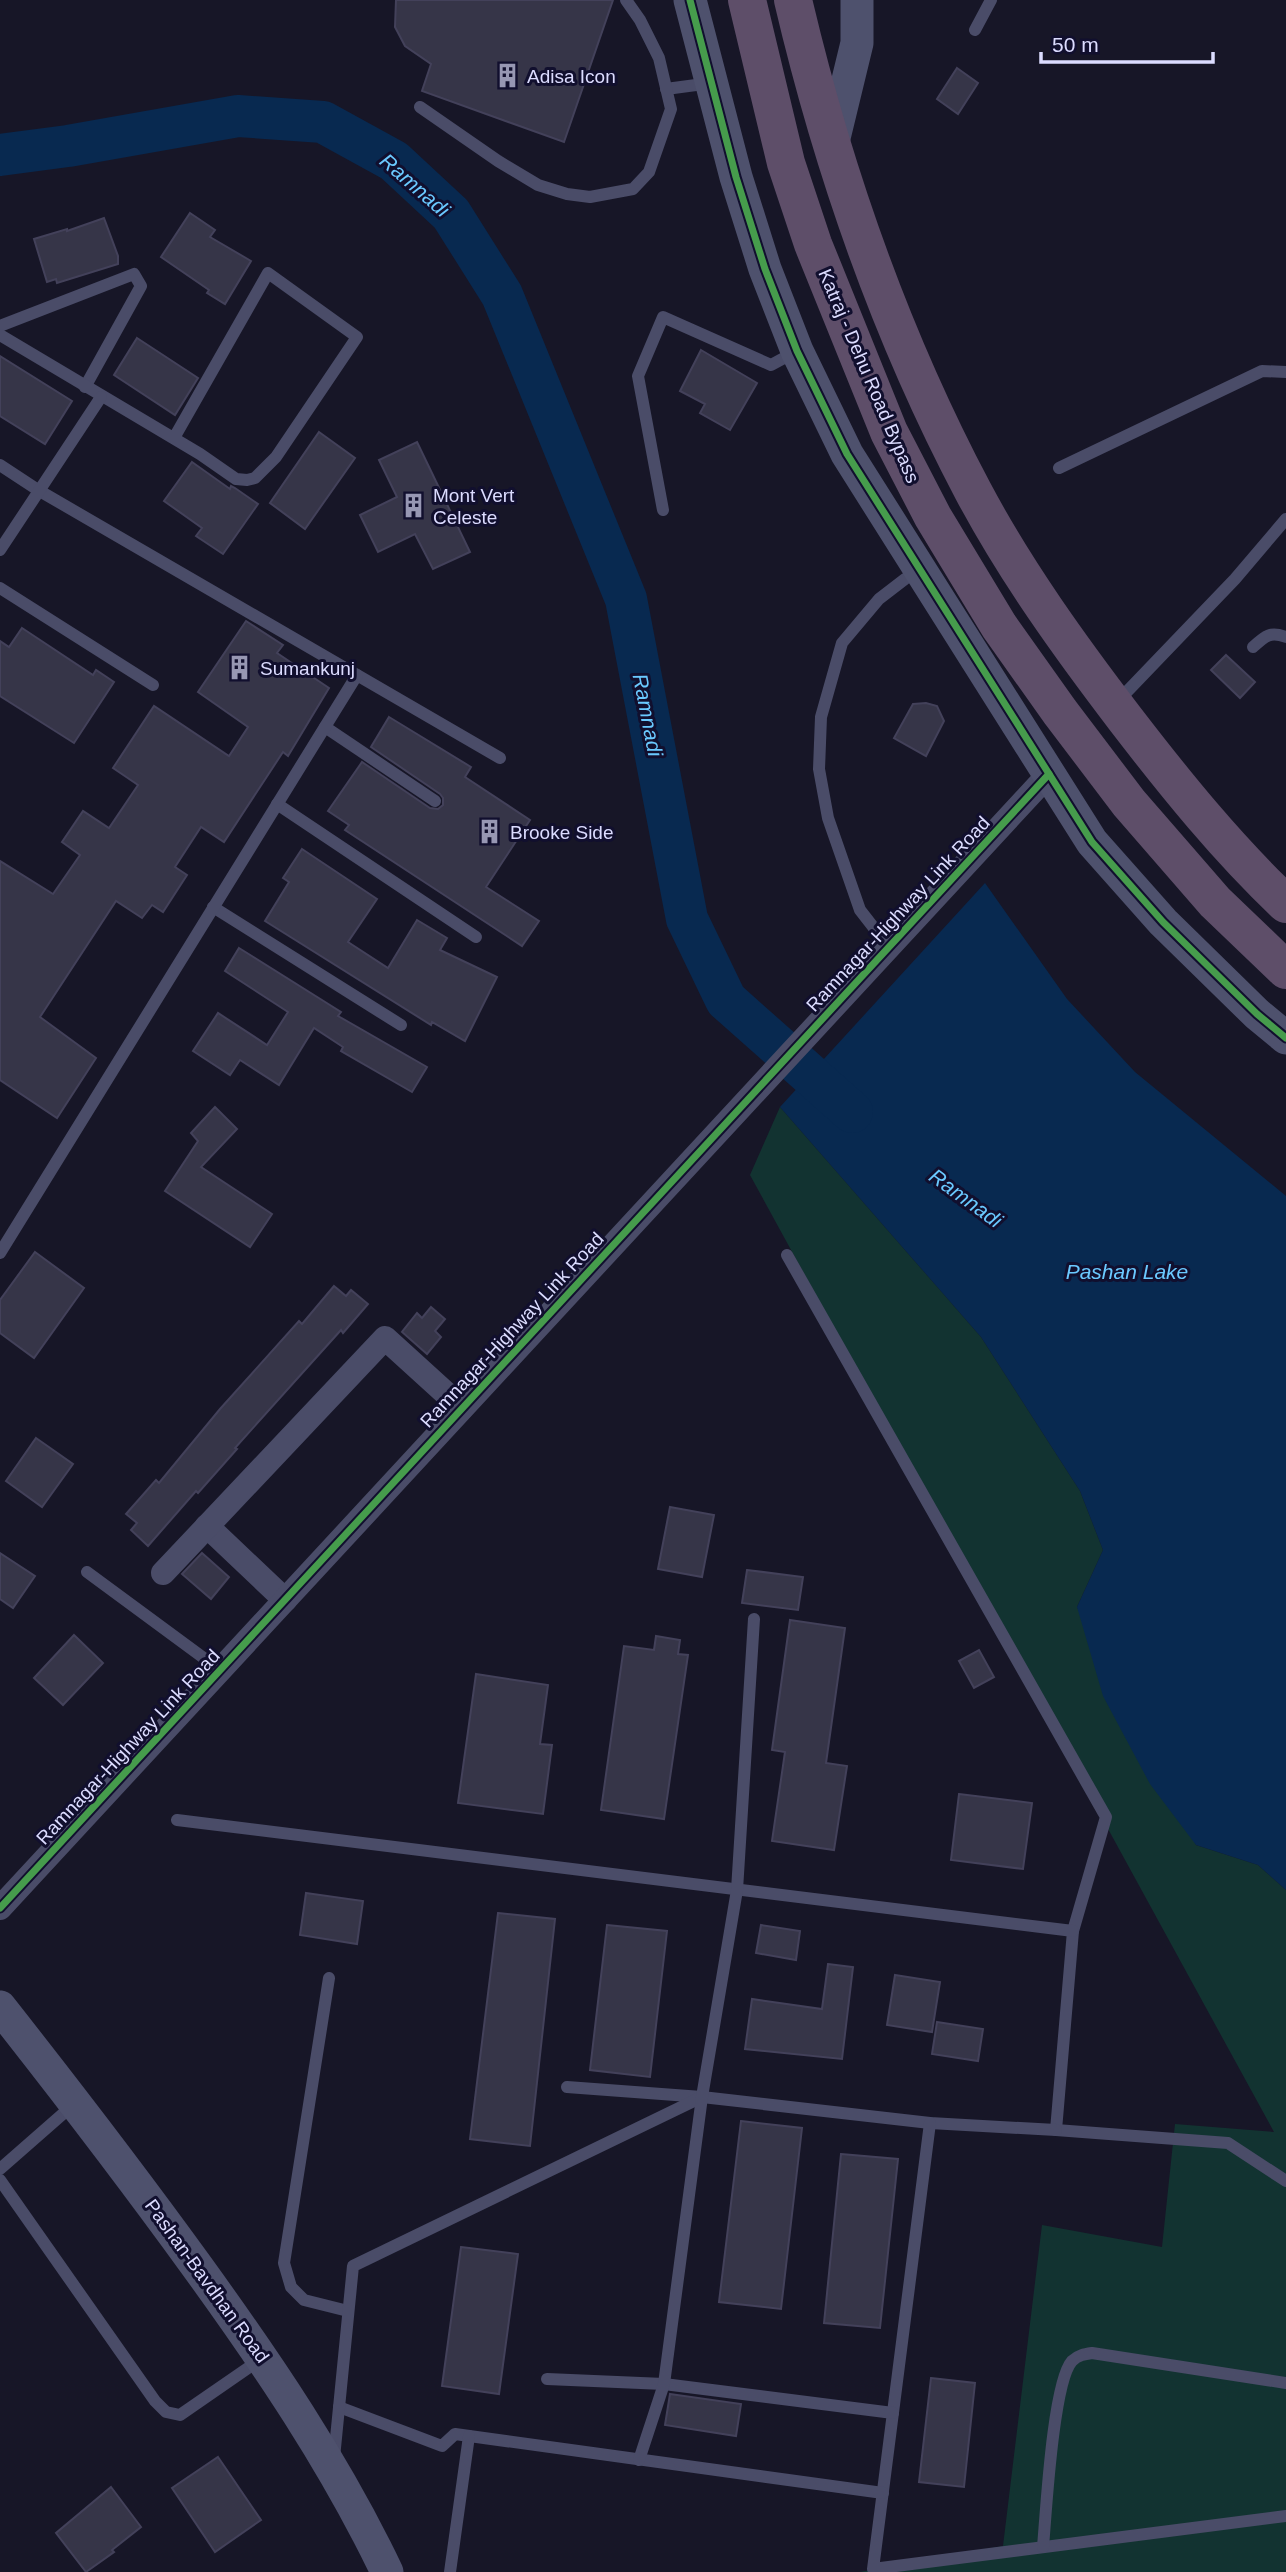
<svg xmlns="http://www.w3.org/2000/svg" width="1286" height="2572" viewBox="0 0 1286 2572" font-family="Helvetica,sans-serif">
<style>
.green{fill:#123331}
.water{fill:#082950}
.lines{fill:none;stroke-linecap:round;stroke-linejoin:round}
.river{stroke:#082950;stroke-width:42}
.building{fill:#363548;stroke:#43415a;stroke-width:2}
.lane{stroke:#4a4c68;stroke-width:12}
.street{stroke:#4a4c68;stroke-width:24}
.secondary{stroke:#4e516d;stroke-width:33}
.highway{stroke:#5e4e69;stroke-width:38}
.cycleway-casing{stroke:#110f2e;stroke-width:11}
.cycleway{stroke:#469c4c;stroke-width:7}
.labels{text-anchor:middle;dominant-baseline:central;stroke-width:6;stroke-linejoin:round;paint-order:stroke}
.poi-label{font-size:19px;fill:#dcdcff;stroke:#110f2e;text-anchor:start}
.street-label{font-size:19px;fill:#dcdcff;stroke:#110f2e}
.water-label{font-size:21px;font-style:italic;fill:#6ac9ff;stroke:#110f2e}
</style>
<rect width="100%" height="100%" fill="#171627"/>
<!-- green -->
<path class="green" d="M780,1107L981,1337L1080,1491L1103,1550L1077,1607L1196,1845L1258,1865L1286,1890V2572H860L1003,2546L1042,2225L1162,2247L1175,2124L1274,2132L750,1175Z"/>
<!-- water -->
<path class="water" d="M985,883L1067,999L1135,1072L1286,1196V1890L1258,1865L1196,1845L1150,1784L1103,1696L1077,1607L1103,1550L1080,1491L981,1337L780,1107Z"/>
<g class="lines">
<!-- river -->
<path class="river" d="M0,155L68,146L238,116L323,122L394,161L451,214L502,295L626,599L687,919L726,1000L852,1112"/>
</g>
<!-- building -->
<g class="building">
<path d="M396,0H613L564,142L422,91L431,64L405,46L395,27Z"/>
<path d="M957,68L978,83L958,114L937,99Z"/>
<path d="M190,213L215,230L210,237L251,261L225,304L207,293L209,290L161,257Z"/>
<path d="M104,218L118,256V264L57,283L56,279L47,282L34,239L67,229V231Z"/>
<path d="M137,338L198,378L175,415L114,375Z"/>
<path d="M701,350L757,383L730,430L700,413L705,404L680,391Z"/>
<path d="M0,356L72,401L45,444L0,416Z"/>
<path d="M319,432L355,458L305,529L270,503Z"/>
<path d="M417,442L470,552L433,569L415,534L378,552L360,515L397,497L379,460Z"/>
<path d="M192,462L230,489L231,486L235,488L258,504L223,554L196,536L202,528L164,501Z"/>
<path d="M246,621L283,645L277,653L329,688L288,756L283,752L224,842L201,827L175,867L187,875L163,912L152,905L142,918L116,901L40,1017L96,1058L57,1118L0,1080V861L53,894L80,855L62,842L83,811L109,828L138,785L113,768L154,706L229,756L248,727L198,692Z"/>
<path d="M22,628L93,675L96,670L114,682L74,743L0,696V641L9,647Z"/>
<path d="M1226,655L1255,682L1240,698L1211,670Z"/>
<path d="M913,704L926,703L937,706L944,721L926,756L894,738Z"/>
<path d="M389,717L471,767L465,777L530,820L486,887L539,921L522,946L345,830L349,825L328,811L362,762L430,808L438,809L443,805V798L440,794L371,747Z"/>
<path d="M302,849L377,899L348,942L388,968L417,920L447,938L440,950L497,977L465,1041L432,1022L431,1025L265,921L289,882L283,878Z"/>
<path d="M239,948L341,1012L338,1016L427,1067L412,1092L341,1051L343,1047L314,1028L279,1085L240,1060L230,1075L193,1051L218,1013L267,1045L288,1012L225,971Z"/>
<path d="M215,1107L237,1129L201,1167L272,1214L250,1247L165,1191L198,1141L191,1133Z"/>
<path d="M35,1252L84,1288L34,1358L0,1333V1300Z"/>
<path d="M334,1286L346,1296L351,1290L368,1304L343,1333L341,1330L235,1448L237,1449L198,1493L196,1491L148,1546L131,1530L137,1523L126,1514L156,1480L159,1483L220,1409L299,1321L302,1324Z"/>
<path d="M431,1307L445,1319L435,1331L441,1337L427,1354L402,1332L417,1313L422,1318Z"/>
<path d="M36,1438L73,1464L42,1507L6,1481Z"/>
<path d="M670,1507L714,1515L702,1577L658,1569Z"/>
<path d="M0,1553L35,1576L13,1608L0,1599Z"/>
<path d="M202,1553L229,1577L211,1599L182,1574Z"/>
<path d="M747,1570L803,1577L798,1610L742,1603Z"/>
<path d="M790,1620L845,1628L826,1763L847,1766L834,1850L772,1841L785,1752L772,1750Z"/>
<path d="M74,1635L103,1663L63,1705L34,1678Z"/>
<path d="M656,1636L680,1640L678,1654L688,1655L664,1819L601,1810L624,1646L654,1650Z"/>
<path d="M979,1650L994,1677L974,1688L959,1661Z"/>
<path d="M476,1674L548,1685L540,1744L552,1745L543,1814L458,1803Z"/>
<path d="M959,1794L1032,1803L1023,1869L951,1860Z"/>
<path d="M306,1893L363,1901L357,1944L300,1935Z"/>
<path d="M498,1913L555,1919L530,2146L470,2139Z"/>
<path d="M607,1925L667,1931L650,2077L590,2070Z"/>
<path d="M761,1925L800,1931L796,1960L756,1953Z"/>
<path d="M828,1964L853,1967L842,2059L745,2049L752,1999L822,2009Z"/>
<path d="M895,1975L940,1982L932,2032L887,2025Z"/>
<path d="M937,2022L983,2029L978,2061L932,2054Z"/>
<path d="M741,2121L802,2128L781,2309L719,2302Z"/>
<path d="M841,2154L898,2159L880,2328L824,2323Z"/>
<path d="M461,2247L518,2254L499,2394L442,2386Z"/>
<path d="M931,2378L975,2383L964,2487L919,2482Z"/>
<path d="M670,2394L741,2404L736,2436L665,2425Z"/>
<path d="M218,2457L261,2520L215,2552L172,2488Z"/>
<path d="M111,2487L141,2527L112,2550L114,2552L86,2572L56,2533Z"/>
</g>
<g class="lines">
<!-- lane -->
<g class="lane">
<path d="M975,30L991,0"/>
<path d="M666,89L711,83"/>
<path d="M420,107L498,161L538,185L567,194L590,197L633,189L649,172L671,109L659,58L640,20L626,0"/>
<path d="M0,326L134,274L141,286L85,387"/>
<path d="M0,335L200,454L236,479L247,480L255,478L276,457L357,337L268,273L174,438"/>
<path d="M0,465L38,490L500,758"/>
<path d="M1059,468L1262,371L1286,372"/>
<path d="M663,510L638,376L663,317L771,365L797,351"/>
<path d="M0,550L101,397"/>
<path d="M0,588L153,685"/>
<path d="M1253,647C1265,636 1270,631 1286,637"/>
<path d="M1117,702L1235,579L1286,519"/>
<path d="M325,727L435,801"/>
<path d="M277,804L476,937"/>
<path d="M213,907L401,1025"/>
<path d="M888,946L860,910L828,818L819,769L821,717L842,643L879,599L905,579"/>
<path d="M0,1253L357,675"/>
<path d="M787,1255L1106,1817L1073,1931L1056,2130L1228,2143L1286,2181"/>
<path d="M87,1572L220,1670"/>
<path d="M177,1820L1073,1931"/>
<path d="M329,1978L284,2263L291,2287L304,2300L348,2311"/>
<path d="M567,2087L702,2097L930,2123L1056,2130"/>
<path d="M930,2123L873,2569L1286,2516"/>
<path d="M0,2169L73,2105"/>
<path d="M0,2180L155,2401L166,2412L180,2415L261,2359"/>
<path d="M547,2379L664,2384L893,2413"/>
<path d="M339,2407L442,2446L455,2434L883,2493"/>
<path d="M334,2458L353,2266L702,2097"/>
<path d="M639,2460L664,2384L702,2097L737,1890L754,1619"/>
<path d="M1043,2547C1046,2513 1053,2382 1072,2361C1078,2355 1085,2354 1092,2353L1286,2383"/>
<path d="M450,2572L469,2436"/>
</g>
<!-- street -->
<g class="street">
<path d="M207,1526L285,1600"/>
<path d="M163,1573L385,1338L462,1408"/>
<path d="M0,1908L1049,774"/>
</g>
<!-- secondary -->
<g class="secondary">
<path d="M690,0L736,177L765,269L797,351L847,454L1092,842L1163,922L1257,1014L1286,1038"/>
<path d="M832,146L857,43V0"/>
<path d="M0,2007C67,2092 133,2178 196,2265C267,2363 335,2463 387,2572"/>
</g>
<!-- highway -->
<g class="highway">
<path d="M747,0L786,163L813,244L889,432L933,517L999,626L1060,712L1129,803L1215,902L1286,970"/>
<path d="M793,0C833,170 891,336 973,491C1016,572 1071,648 1126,720C1176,785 1227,848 1286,904"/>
</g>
<defs>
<g id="cycleway">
<path d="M690,0L736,177L765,269L797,351L847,454L1092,842L1163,922L1257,1014L1286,1038"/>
<path d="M0,1908L1049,774"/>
</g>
</defs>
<!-- cycleway casing -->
<use href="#cycleway" class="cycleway-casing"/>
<!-- cycleway -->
<use href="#cycleway" class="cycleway"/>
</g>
<!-- icons -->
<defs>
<symbol id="building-bare" viewBox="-9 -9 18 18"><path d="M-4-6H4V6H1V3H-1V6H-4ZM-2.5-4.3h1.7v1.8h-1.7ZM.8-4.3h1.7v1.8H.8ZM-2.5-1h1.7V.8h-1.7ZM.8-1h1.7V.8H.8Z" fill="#9797b3" stroke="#110f2e" stroke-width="2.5" paint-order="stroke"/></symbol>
</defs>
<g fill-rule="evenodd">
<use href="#building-bare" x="490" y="58" width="35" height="35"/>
<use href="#building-bare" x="396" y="488" width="35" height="35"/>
<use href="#building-bare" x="222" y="650" width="35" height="35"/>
<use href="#building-bare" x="472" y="814" width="35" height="35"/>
</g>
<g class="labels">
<!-- poi labels -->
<g class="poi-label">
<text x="527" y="76">Adisa Icon</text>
<text x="433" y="495">Mont Vert<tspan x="433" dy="22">Celeste</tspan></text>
<text x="260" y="668">Sumankunj</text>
<text x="510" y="832">Brooke Side</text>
</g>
<!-- street labels -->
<g class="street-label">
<text transform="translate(869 376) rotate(67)">Katraj - Dehu Road Bypass</text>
<text transform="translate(898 914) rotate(-47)">Ramnagar-Highway Link Road</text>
<text transform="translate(512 1330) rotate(-47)">Ramnagar-Highway Link Road</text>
<text transform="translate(128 1747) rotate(-47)">Ramnagar-Highway Link Road</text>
<text transform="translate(207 2281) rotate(54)">Pashan-Bavdhan Road</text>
</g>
<!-- water labels -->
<g class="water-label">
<text transform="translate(415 185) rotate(41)">Ramnadi</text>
<text transform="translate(648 715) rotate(79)">Ramnadi</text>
<text transform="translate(966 1198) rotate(36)">Ramnadi</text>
<text x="1127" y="1271">Pashan Lake</text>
</g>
</g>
<!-- scale -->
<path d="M1041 52v10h172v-10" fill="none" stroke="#dcdcff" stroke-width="3.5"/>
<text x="1052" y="52" font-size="21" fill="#dcdcff" stroke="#110f2e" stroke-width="5" paint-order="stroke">50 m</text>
</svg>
